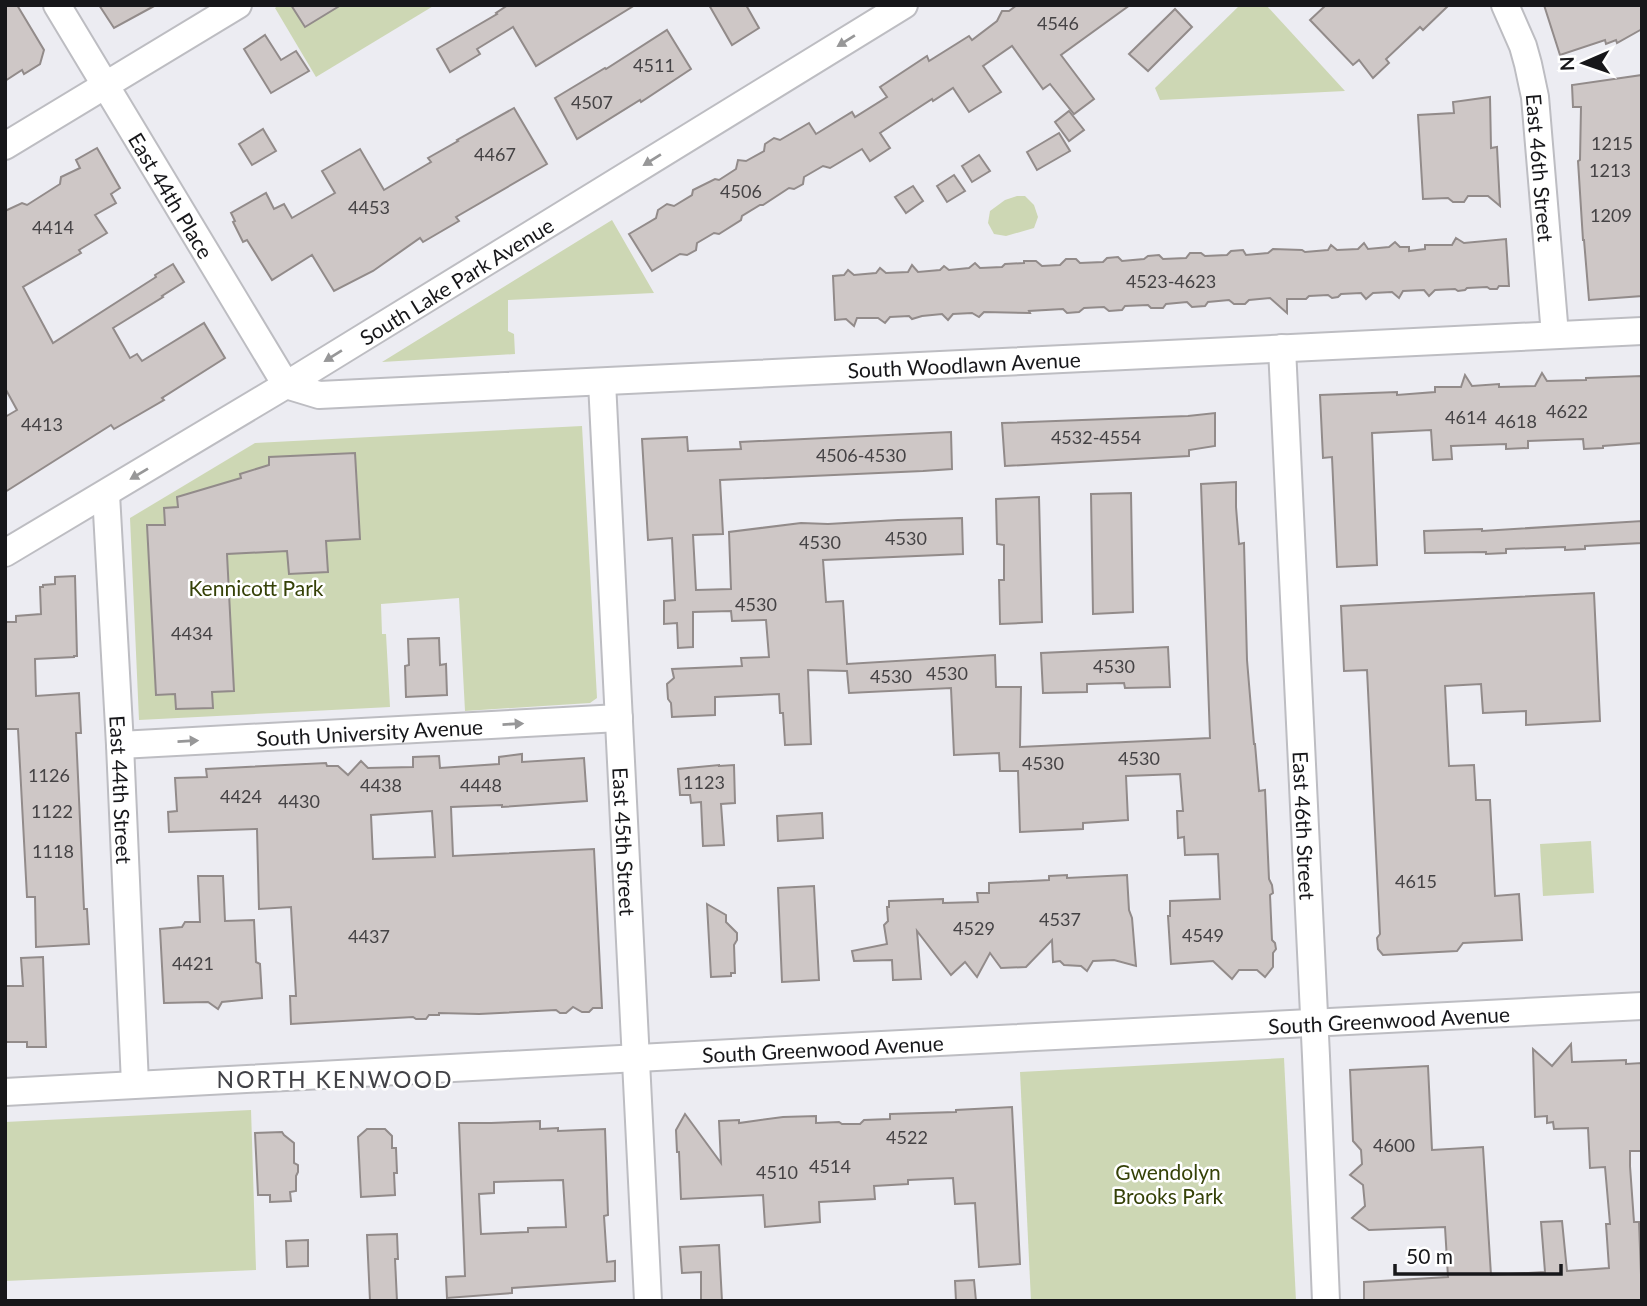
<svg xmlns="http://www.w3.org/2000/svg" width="1647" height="1306" viewBox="0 0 1647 1306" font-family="Lato,sans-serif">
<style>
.green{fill:#cdd7b4}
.building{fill:#cec7c6;stroke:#928b8a;stroke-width:2;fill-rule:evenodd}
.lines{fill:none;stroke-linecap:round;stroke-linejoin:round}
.minor-casing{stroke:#bdbdc2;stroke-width:30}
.minor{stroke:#fff;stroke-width:26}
.oneway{fill:#979798}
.labels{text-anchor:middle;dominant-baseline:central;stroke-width:5;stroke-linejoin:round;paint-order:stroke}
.number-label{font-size:18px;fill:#454345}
.street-label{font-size:21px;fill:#17171a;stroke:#fff}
.park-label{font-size:21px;fill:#354107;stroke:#fff}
.neighbourhood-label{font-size:23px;letter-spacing:2px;fill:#424247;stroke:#fff}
</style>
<rect width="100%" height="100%" fill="#ececf2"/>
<!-- green -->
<g class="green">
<path d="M279,5H435L316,77L275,8Z"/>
<path d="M1240,5H1266L1345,91L1160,100L1155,88Z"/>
<path d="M1017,196H1025L1034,205L1038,217L1034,228L1006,236L994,234L988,223L990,211L1005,200Z"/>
<path d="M612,220L654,293L508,300V331L514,334L515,354L382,362Z"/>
<path d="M582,426L597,698L590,703L465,711L459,598L381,604L382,634H386L390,707L139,720L130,518L255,443Z"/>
<path d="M1591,841L1594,893L1543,896L1540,844Z"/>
<path d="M1284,1058L1296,1301H1031L1020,1072Z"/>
<path d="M251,1110L256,1270L5,1281V1122Z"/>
</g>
<!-- building -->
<g class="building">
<path d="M5,5H17L44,50L40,64L24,74L22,70L5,81Z"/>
<path d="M99,5H156L114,28Z"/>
<path d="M291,5H341L305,27Z"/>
<path d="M508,5H635L536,66L513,27L477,49L480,54L450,72L437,49L497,14L496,13Z"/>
<path d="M709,5H746L759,28L732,45Z"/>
<path d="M1017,5H1130L1061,55L1094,99L1074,114L1050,84L1043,89L1012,46L983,66L1001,92L969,112L953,88L933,101L932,99L880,133L890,148L870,161L862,149L830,168L823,166L804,177L803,184L794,189L789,188L763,205H760L742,216L741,220L719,234L714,233L697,243L696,250L687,255L680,254L652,271L629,234L656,218L658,210L667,204L674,206L692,195L693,190L715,179L719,180L736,169L738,160L746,161L764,151L765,144L774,138L780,140L809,123L816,134L852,112L855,117L887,97L880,87L927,56L929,61L969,36L972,40L997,21L1002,11H1009Z"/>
<path d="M1326,5H1449L1423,30L1420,27L1386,59L1389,63L1373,78L1359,60L1353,65L1310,20Z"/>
<path d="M1544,5H1642V29L1617,43L1616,40L1606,44L1605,40L1560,55Z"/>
<path d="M1175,9L1192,27L1148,71L1129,54Z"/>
<path d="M667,30L691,69L641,102L640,100L577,139L555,98L605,68L606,69Z"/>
<path d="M265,35L281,60L296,51L309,71L271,93L244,49Z"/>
<path d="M1642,75V296L1589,300L1584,240H1583L1578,161L1580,160L1581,107H1573L1572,85Z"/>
<path d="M1490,97L1491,148L1497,147L1500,206L1488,196H1468L1464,202H1453L1448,198L1423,199L1418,115L1454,113L1453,102Z"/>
<path d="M514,108L547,164L456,217L459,221L423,242L420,238L373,271L334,291L312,255L272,280L247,240L243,242L233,222L235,221L231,213L266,193L274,209L284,204L292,218L335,193L322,171L360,149L384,190L431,162L428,158L458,141L457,140Z"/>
<path d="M1069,111L1084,130L1069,141L1055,122Z"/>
<path d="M263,129L276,151L252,165L239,144Z"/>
<path d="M1059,133L1070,151L1037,170L1027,152Z"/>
<path d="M97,148L120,188L111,194L116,203L95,215L107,233L79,250L81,253L23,287L53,343L156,277L155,275L173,264L184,282L162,296L163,297L113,328L130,358L137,354L142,361L204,323L225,358L162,398L164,400L114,429L111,425L5,492V417L17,410L5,388V211L22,203L27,205L60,184L61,177L80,168L76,160Z"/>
<path d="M979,155L990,171L972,182L962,166Z"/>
<path d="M954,175L965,191L947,202L937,186Z"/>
<path d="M913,186L923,201L906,213L895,197Z"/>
<path d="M1456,238L1464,243L1506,239L1509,286H1499L1497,289H1490L1487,287L1467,288L1465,290L1458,291L1455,289L1435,290L1429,296L1424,290L1403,291L1399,298L1392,292L1373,293L1366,299L1361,293L1341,294L1338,297L1332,298L1328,295L1309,296L1306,299H1287V313L1270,298L1249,300L1245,304H1234L1229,300L1208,302L1205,306L1192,307L1187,302L1166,304L1163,308H1151L1148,305L1125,306L1122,310L1109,311L1104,307L1084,308L1079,312L1067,313L1063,309L1029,311L1030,313L984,312L979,317L972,313L953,314L948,320L942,314L922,316L912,319L909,316L890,317L885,323L878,318H857L854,326L846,319L835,320L833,276L844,275L848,270L854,275L876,273L880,268L886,273L908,272L912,265L918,272L940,270L944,266L949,270L969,268L975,263L980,268L1002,267L1005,264L1024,263V261H1036L1042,266L1060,265L1066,259H1076L1080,263L1103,262L1107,258L1118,257L1122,261L1144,259L1148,256L1159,255L1163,259L1186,258L1190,253H1201L1205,256L1227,255L1231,251L1243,250L1246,255L1268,253L1273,249L1302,250L1305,252L1328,250L1331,245L1337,250L1358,249L1364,243L1368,249L1389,247L1395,242L1400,247H1409V251L1425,249V245H1452Z"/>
<path d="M1542,373L1547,381L1586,380V378L1642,376V443L1603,446V448L1584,449L1583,439L1528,441V448L1506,449V444L1451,446L1452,459L1433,460L1431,430L1372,433L1377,565L1337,567L1332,457L1323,458L1320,395L1397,392V395L1435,392V387H1461L1465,375L1472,386L1499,384V387L1535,386Z"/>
<path d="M1215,413V446L1189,450V456L1005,466L1002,423L1188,416Z"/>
<path d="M951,432L952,469L923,471L720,480L723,534L693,535L696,590L731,589L729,532L801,523L828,524L898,520L962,518L963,554L823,560L826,602L843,601L847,664L995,655L996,687H1021L1020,747L1210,738L1201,484L1236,482V507L1239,544L1244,543L1247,660L1254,744H1255L1259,791L1265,790L1269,879L1272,885L1273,893L1270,895L1272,940L1275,943L1276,949L1273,953V967L1265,977L1257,970H1239L1232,979L1213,961L1171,964L1168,916H1170V901L1220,899L1218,854L1185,855L1184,837L1178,838L1177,811H1183L1180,774L1126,776L1128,820L1083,823V829L1020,832L1018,771H1000L999,753L954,755L951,688L849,693L847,671L808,670L811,744L785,745L783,713H780L779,694L715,697V715L672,717L671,703L668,699L667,684L674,678L672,669L742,666L741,658L769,657L766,620L732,621L731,611L693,612V647L678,648L677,623L664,624V601L675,600L672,538L648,540L642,439L687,437L688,451L741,449L740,442Z"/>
<path d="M355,453L360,539L326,541L328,572L289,574L287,551L227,554L234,691L212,692L213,708L176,709L175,694L156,695L147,525H165L164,508L178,507L177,497L241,478L240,474L269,465V457Z"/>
<path d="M1131,493L1133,612L1093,614L1091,494Z"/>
<path d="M1039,497L1042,622L1000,624L999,580H1004V545L997,544L996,499Z"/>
<path d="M1642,521V543L1585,546V549L1565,550V547L1506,549V553L1486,554V552L1425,553L1424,531L1482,529V531Z"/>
<path d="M75,576L77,656H74V657L35,659L36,696L79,693L81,733H76L84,909H87L89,944L36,947L35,897H27L18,729H5V622H16V616L41,614L40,587H43V585L55,584V577Z"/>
<path d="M1594,593L1600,721L1526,725V711L1483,713L1481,684L1445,686L1449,766L1474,765L1476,800H1490L1495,896L1519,894L1522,940L1463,943L1457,951L1383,955L1378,949L1377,938L1380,934L1367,670L1344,671L1341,606Z"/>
<path d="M439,638L440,665L446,664L447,695L406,697L405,666L409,665L408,639Z"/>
<path d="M1168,647L1170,687L1125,688L1124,683L1087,684V692L1043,693L1041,653Z"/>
<path d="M522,754V762L584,758L587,801L502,807V805L451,807L453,856L594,849L602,1008H593L589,1012H582L573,1007L566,1013H560L556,1010L479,1014L439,1013V1015H429L426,1019H416L413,1017L291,1024L290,996H296L291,907L259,909L257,829L169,832L168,812L177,811L175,778L207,777L206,769L326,763L327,766H338L348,775L361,761L368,768L413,767V757L439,756L440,768L499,764V757ZM432,811L435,857L373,859L371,815Z"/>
<path d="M719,765V766L734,765L735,803L721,804L724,845L703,846L701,802L691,803L690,795H680L678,769Z"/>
<path d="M822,813L823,838L778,841L777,816Z"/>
<path d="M1067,875V878L1127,875L1129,910L1132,918L1136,966L1114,960L1093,961L1087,971L1081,966L1064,965L1060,961L1053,962L1052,940L1026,967L1001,968L990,953L977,977L965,962L951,975L917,931L921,979L893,980L892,960L854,961L852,951L887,944L884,925L888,921L887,907H889V901L943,899V903L978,902L977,893H989V883L1049,880V876Z"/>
<path d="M198,876H223L225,921L254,920L256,962L260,964L262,998L222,1002L218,1009L208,1002L164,1003L160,929L182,927L185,922H200Z"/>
<path d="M814,886L819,980L782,982L778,888Z"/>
<path d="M707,904L726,915V922L737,933V940L734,945L735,973H731V976L711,977Z"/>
<path d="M43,957L46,1047H27V1042H5V986H23L21,958Z"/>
<path d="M1571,1044L1572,1062L1626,1060V1064L1642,1063V1151H1630V1166L1634,1222H1639L1642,1301H1364V1282L1448,1277L1445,1227L1369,1230L1352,1218L1365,1206L1363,1185L1350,1175L1362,1164L1361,1150L1353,1141L1350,1070L1428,1066L1432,1150L1483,1147L1491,1275L1545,1272L1541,1222L1562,1221L1567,1271L1609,1268L1606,1224H1610L1605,1167L1590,1168L1588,1128L1554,1129L1553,1122L1547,1123V1116L1535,1117L1533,1049L1552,1066Z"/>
<path d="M1012,1107L1020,1264L979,1267L975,1203L955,1204L953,1178L908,1180V1184L874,1186L875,1199L819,1202L820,1222L765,1227L763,1195L681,1199L679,1152H677L676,1130L685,1114L721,1163L719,1121L739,1120V1123L783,1117L816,1116V1123L839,1122L842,1124H860L864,1120L890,1119V1114L956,1112V1110Z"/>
<path d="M540,1121V1129L558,1128V1131L605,1129L608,1215L604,1216L607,1262L615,1261V1281L512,1288V1293L447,1298L446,1277L465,1276L459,1123H491ZM563,1180L566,1227L528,1228V1232L481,1234L479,1194L494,1193V1182Z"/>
<path d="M367,1129H385L392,1136V1148H396L397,1173H394L395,1195L361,1197L358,1137Z"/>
<path d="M282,1132L284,1135L294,1143V1163L298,1165V1172L296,1176V1191L290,1192L291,1201L270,1202V1195H258L255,1133Z"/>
<path d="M397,1234L398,1259H395L397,1301H370L367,1235Z"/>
<path d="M308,1240V1266L287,1267L286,1241Z"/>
<path d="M719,1245L722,1301H701V1272L682,1273L680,1247Z"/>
<path d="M974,1280L976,1301H956L955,1281Z"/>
</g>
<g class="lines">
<defs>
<g id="minor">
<path id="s1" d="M57,5L286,385L319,395L1642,331"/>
<path id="s2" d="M1505,5L1523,46L1528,64L1535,97L1555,335"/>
<path d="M5,146L238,5"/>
<path id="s3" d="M1282,348L1316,1056L1326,1301"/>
<path id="s4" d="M602,382L648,1301"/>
<path id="s5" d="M106,494L120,745L135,1084"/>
<path id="s6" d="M5,553L286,385L904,5"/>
<path id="s7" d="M120,745L619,718"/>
<path id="s8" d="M5,1092C551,1060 1096,1035 1642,1006"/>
</g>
</defs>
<!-- minor casing -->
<use href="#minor" class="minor-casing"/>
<!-- minor -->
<use href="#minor" class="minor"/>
</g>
<!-- one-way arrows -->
<defs><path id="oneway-solid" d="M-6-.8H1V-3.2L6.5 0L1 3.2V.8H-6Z" transform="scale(1.75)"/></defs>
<g class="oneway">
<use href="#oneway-solid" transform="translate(846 41) rotate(148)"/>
<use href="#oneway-solid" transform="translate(652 160) rotate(148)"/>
<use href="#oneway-solid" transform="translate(333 356) rotate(148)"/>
<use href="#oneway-solid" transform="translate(139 474) rotate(149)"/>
<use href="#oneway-solid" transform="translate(513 724) rotate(-3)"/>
<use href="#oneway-solid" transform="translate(188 741) rotate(-3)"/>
</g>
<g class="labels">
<!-- number labels -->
<g class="number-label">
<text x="1058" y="23">4546</text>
<text x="654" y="65">4511</text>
<text x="592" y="102">4507</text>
<text x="1612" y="143">1215</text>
<text x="495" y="154">4467</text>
<text x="1610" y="170">1213</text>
<text x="741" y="191">4506</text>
<text x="369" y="207">4453</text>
<text x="1611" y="215">1209</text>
<text x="53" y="227">4414</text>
<text x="1171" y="281">4523-4623</text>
<text x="1567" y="411">4622</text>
<text x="1466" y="417">4614</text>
<text x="1516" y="421">4618</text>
<text x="42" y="424">4413</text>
<text x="1096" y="437">4532-4554</text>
<text x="861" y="455">4506-4530</text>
<text x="906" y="538">4530</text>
<text x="820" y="542">4530</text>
<text x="756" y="604">4530</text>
<text x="192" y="633">4434</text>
<text x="1114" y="666">4530</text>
<text x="947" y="673">4530</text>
<text x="891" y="676">4530</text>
<text x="1139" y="758">4530</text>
<text x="1043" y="763">4530</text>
<text x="49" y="775">1126</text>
<text x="704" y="782">1123</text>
<text x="381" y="785">4438</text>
<text x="481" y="785">4448</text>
<text x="241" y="796">4424</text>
<text x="299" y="801">4430</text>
<text x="52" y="811">1122</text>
<text x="53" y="851">1118</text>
<text x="1416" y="881">4615</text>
<text x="1060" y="919">4537</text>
<text x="974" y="928">4529</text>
<text x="1203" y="935">4549</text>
<text x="369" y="936">4437</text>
<text x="193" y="963">4421</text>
<text x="907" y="1137">4522</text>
<text x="1394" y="1145">4600</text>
<text x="830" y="1166">4514</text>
<text x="777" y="1172">4510</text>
</g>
<!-- street labels -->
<g class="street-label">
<text stroke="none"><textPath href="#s2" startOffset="168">East 46th Street</textPath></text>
<text stroke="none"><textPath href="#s1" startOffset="222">East 44th Place</textPath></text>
<text stroke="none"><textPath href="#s6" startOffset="527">South Lake Park Avenue</textPath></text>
<text stroke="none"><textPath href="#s1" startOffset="1124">South Woodlawn Avenue</textPath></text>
<text stroke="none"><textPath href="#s7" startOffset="250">South University Avenue</textPath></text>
<text stroke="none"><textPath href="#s5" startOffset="296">East 44th Street</textPath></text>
<text stroke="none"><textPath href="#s3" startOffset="478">East 46th Street</textPath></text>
<text stroke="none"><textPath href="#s4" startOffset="460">East 45th Street</textPath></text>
<text stroke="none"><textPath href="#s8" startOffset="1386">South Greenwood Avenue</textPath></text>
<text stroke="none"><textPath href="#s8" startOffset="819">South Greenwood Avenue</textPath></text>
</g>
<!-- park labels -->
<g class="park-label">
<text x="256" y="587">Kennicott Park</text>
<text x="1168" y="1171">Gwendolyn<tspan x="1168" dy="24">Brooks Park</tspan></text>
</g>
<!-- neighbourhood labels -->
<g class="neighbourhood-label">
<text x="335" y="1079">NORTH KENWOOD</text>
</g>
</g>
<!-- border -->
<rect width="1647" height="1306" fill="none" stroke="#17171a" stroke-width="14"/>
<!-- north arrow -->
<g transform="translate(1584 63) rotate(268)" stroke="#ffffff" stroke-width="5" paint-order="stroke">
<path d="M0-5L12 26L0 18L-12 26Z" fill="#17171a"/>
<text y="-10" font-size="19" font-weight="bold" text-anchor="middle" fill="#17171a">N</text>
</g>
<!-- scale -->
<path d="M1395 1264v10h166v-10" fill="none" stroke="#17171a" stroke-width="3.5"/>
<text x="1406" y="1264" font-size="21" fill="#17171a" stroke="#ffffff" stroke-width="5" paint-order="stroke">50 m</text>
</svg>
